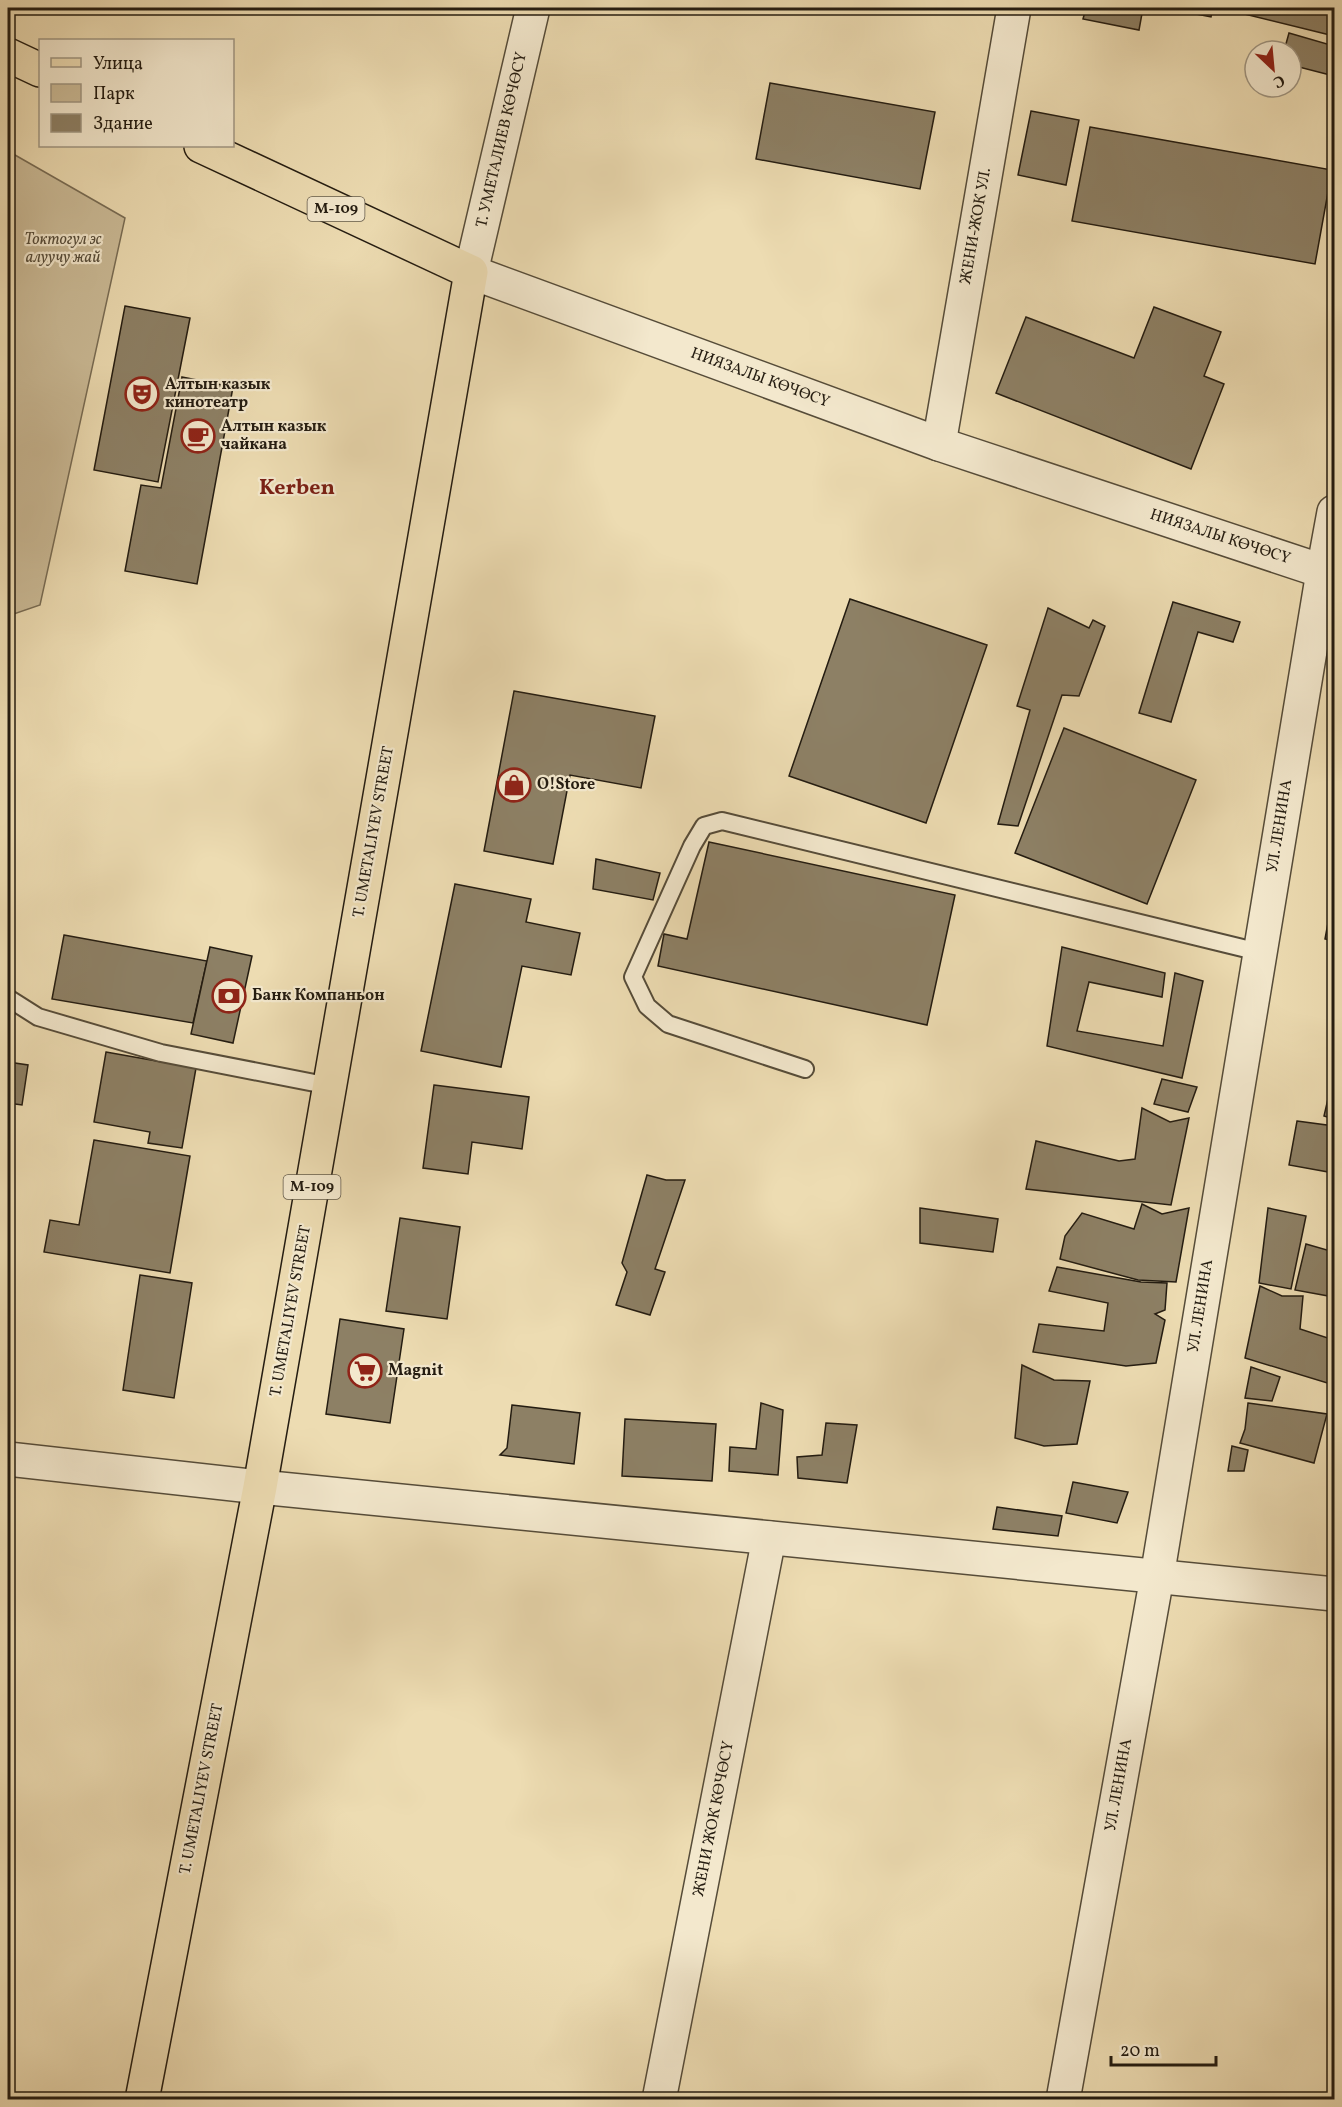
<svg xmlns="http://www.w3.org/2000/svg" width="1342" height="2107" viewBox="0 0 1342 2107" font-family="Vollkorn,serif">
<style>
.green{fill:#cbbb97;stroke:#786c54;stroke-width:1.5}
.building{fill:#8d8065;stroke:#241c11;stroke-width:1.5}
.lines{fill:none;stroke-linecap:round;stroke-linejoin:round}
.service-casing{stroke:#564c39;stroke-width:20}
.minor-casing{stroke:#564c39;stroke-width:36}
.tertiary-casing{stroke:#564c39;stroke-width:36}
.primary-casing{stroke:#241c11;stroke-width:36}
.service{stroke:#f3e8cd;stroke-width:16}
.minor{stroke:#f3e8cd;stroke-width:33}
.tertiary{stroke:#f3e8cd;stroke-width:33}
.primary{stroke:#eddcb2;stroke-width:33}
.labels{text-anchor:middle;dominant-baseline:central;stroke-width:4.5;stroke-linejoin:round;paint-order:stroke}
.shield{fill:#f3e8cd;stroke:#625949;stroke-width:1.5}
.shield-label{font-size:15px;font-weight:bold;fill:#241c11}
.street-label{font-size:16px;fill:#241c11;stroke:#f3e8cd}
.park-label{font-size:16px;font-style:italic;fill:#564c39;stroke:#f3e8cd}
.poi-label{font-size:16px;font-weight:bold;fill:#241c11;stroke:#f3e8cd;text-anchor:start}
.district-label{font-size:22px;font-weight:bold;fill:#7a1f14;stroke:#f3e8cd}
</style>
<rect width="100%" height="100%" fill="#eddcb2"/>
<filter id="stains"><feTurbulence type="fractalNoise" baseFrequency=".00333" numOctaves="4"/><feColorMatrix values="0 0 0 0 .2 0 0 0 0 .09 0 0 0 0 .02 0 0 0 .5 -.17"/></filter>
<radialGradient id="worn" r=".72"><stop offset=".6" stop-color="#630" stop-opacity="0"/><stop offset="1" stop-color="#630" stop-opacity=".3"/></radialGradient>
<!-- green -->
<path class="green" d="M8,151L125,218L40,605L8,616Z"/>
<!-- building -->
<g class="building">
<path d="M1086,8H1143L1139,30L1083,19Z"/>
<path d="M1181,8H1213L1211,17L1180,11Z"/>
<path d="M1233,8H1334V36L1232,11Z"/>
<path d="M1289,33L1334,46V76L1291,65V51H1284Z"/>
<path d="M770,83L935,112L920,189L756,159Z"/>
<path d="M1031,111L1079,120L1066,185L1018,175Z"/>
<path d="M1090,127L1332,170L1315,264L1072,221Z"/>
<path d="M125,306L190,318L158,482L94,470Z"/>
<path d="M1154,307L1221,332L1204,376L1224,384L1191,469L996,393L1026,317L1134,358Z"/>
<path d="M182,377L233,387L197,584L125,571L141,485L161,488Z"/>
<path d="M850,599L987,645L926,823L789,776Z"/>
<path d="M1173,602L1240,622L1233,642L1198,632L1171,722L1139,713Z"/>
<path d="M1048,608L1089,628L1093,620L1105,626L1079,696L1062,695L1018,826L998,824L1030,710L1017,706Z"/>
<path d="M514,691L655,716L641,788L570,775L553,864L484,851Z"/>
<path d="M1064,728L1196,780L1147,904L1015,853Z"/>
<path d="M709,842L955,895L927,1025L658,966L664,934L687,939Z"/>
<path d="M596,859L660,873L653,900L593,889Z"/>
<path d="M455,884L531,899L526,922L580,933L571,975L522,966L501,1067L421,1051Z"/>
<path d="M1333,896H1334V941L1325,939Z"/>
<path d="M64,935L207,961L193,1023L52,999Z"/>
<path d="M210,947L252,956L233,1043L191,1034Z"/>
<path d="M1062,947L1165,973L1162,997L1089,982L1077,1031L1163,1046L1175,973L1203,981L1182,1078L1047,1046Z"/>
<path d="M106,1052L196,1068L182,1148L148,1143L150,1132L94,1122Z"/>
<path d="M8,1062L28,1065L22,1105L8,1103Z"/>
<path d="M1334,1073V1119L1324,1116Z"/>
<path d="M1162,1079L1197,1087L1188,1112L1154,1104Z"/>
<path d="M434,1085L529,1097L522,1149L472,1142L468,1174L423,1168Z"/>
<path d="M1142,1108L1170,1122L1189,1118L1171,1205L1026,1189L1036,1141L1119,1161L1135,1159Z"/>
<path d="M1297,1121L1334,1126V1173L1289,1165Z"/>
<path d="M94,1140L190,1156L170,1273L44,1252L50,1220L79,1225Z"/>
<path d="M647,1175L666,1180H685L655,1269L665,1272L650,1315L616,1305L627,1272L622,1263Z"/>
<path d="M1142,1204L1162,1214L1189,1208L1176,1282L1138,1280L1060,1259L1065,1236L1082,1213L1134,1229Z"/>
<path d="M920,1208L998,1219L993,1252L920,1243Z"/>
<path d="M1268,1208L1306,1216L1291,1289L1259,1283Z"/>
<path d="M400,1218L460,1227L447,1319L386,1311Z"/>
<path d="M1306,1244L1334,1252V1297L1295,1290Z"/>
<path d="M1057,1267L1141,1282L1167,1283L1165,1310L1155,1314L1165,1320L1156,1363L1126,1366L1033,1352L1039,1324L1104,1331L1108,1303L1049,1291Z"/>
<path d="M140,1275L192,1283L174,1398L123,1390Z"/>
<path d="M1260,1286L1282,1296H1303L1300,1329L1334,1340V1385L1245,1358Z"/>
<path d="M340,1319L404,1329L390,1423L326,1414Z"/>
<path d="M1022,1365L1054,1380L1090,1381L1077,1444L1044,1446L1015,1438Z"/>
<path d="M1251,1367L1280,1377L1272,1401L1245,1398Z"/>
<path d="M761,1403L783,1410L778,1475L729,1471L730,1447L756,1449Z"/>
<path d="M1248,1403L1327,1414L1314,1463L1240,1443L1245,1429Z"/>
<path d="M512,1405L580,1413L574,1464L500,1455L507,1448Z"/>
<path d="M625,1419L716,1424L712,1481L622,1476Z"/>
<path d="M826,1423L857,1425L847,1483L798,1478L797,1457L822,1455Z"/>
<path d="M1232,1446L1248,1450L1244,1471H1228Z"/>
<path d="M1073,1482L1128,1492L1117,1523L1066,1513Z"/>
<path d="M997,1507L1062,1516L1058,1536L993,1529Z"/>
</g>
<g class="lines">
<defs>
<g id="service">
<path d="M8,998L38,1017L161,1053L330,1086"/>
<path d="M805,1069L668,1024L647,1006L633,977L692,846L704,826L722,821L1259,952"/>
</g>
<g id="minor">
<path d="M471,272L533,8"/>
<path d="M939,444L1014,8"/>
<path d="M8,1459L260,1487L1334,1594"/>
<path d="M659,2100L769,1538"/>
<path d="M1063,2100L1157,1577L1323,572L1334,512"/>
</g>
<path id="tertiary" d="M471,272L939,444L1334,575"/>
<g id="primary">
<path d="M8,55L40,70"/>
<path d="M142,2100L260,1487L471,272L201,146"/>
</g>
</defs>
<!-- service casing -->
<use href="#service" class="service-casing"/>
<!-- minor casing -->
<use href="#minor" class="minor-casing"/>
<!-- tertiary casing -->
<use href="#tertiary" class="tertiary-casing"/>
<!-- primary casing -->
<use href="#primary" class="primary-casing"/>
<!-- service -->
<use href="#service" class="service"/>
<!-- minor -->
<use href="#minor" class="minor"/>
<!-- tertiary -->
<use href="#tertiary" class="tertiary"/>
<!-- primary -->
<use href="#primary" class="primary"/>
</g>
<!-- icons -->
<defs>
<symbol id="theatre-ring" viewBox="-11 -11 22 22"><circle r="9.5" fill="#f3e8cd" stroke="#8f2418" stroke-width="1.5"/><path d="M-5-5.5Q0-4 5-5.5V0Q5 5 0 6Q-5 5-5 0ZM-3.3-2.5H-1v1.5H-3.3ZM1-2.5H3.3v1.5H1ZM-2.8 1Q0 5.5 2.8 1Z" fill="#8f2418"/></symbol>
<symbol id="cafe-ring" viewBox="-11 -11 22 22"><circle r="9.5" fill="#f3e8cd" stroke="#8f2418" stroke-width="1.5"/><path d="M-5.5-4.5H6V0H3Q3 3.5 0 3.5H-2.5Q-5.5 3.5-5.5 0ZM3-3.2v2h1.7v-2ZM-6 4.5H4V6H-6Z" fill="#8f2418"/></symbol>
<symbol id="shop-ring" viewBox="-11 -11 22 22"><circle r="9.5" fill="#f3e8cd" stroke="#8f2418" stroke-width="1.5"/><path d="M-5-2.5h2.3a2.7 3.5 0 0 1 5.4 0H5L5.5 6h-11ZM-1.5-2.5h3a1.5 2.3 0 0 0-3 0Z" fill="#8f2418"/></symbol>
<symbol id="bank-ring" viewBox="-11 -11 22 22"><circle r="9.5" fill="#f3e8cd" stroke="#8f2418" stroke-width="1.5"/><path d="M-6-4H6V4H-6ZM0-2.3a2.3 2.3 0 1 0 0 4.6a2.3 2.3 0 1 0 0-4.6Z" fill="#8f2418"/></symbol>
<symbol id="supermarket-ring" viewBox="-11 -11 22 22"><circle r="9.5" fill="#f3e8cd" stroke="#8f2418" stroke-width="1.5"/><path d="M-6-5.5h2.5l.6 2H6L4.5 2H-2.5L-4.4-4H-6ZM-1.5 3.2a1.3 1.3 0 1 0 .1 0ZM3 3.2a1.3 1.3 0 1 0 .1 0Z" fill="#8f2418"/></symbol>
</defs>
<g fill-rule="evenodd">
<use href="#theatre-ring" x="123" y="375" width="38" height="38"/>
<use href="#cafe-ring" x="179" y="417" width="38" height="38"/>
<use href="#shop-ring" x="495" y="766" width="38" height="38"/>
<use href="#bank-ring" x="210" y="977" width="38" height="38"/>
<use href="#supermarket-ring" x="346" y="1352" width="38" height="38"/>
</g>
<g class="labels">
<!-- shield labels -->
<g class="shield">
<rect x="307.5" y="197" width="57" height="24" rx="4.5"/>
<rect x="283.5" y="1175" width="57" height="24" rx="4.5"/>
</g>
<g class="shield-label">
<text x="336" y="209">М-109</text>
<text x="312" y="1187">М-109</text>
</g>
<!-- street labels -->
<g class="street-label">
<text transform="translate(502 140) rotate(-77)">Т. УМЕТАЛИЕВ КӨЧӨСҮ</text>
<text transform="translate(976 226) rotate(-80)">ЖЕНИ-ЖОК УЛ.</text>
<text transform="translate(760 378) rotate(20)">НИЯЗАЛЫ КӨЧӨСҮ</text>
<text transform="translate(1220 537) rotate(18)">НИЯЗАЛЫ КӨЧӨСҮ</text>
<text transform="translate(1280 826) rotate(-81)">УЛ. ЛЕНИНА</text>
<text transform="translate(374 832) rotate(-80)">T. UMETALIYEV STREET</text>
<text transform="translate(1201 1306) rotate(-81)">УЛ. ЛЕНИНА</text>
<text transform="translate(291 1311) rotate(-80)">T. UMETALIYEV STREET</text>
<text transform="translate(1119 1785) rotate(-80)">УЛ. ЛЕНИНА</text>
<text transform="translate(202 1789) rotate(-79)">T. UMETALIYEV STREET</text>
<text transform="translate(714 1819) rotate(-79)">ЖЕНИ ЖОК КӨЧӨСҮ</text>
</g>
<!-- park labels -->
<g class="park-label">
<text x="63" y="240">Токтогул эс<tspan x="63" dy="18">алуучу жай</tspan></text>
</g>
<!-- poi labels -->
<g class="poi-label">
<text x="165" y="385">Алтын казык<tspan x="165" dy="18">кинотеатр</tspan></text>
<text x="221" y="427">Алтын казык<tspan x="221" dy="18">чайкана</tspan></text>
<text x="537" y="785">O!Store</text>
<text x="252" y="996">Банк Компаньон</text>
<text x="388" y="1371">Magnit</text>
</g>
<!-- district labels -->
<g class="district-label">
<text x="297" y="488">Kerben</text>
</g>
</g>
<!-- margin -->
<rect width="1342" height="2107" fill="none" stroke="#eddcb2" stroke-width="30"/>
<rect x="9" y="9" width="1324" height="2089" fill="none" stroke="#241c11" stroke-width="3"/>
<rect x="15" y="15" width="1312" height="2077" fill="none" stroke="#241c11" stroke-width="1.5"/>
<!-- legend -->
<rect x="39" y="39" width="195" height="108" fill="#f3e8cd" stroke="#a09682" stroke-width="1.5"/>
<rect x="51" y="58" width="30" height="9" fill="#eddcb2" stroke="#a09682" stroke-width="1.5"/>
<text x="93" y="69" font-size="18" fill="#241c11">Улица</text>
<rect x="51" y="84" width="30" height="18" fill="#cbbb97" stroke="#a09682" stroke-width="1.5"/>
<text x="93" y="99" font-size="18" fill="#241c11">Парк</text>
<rect x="51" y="114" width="30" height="18" fill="#8d8065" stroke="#a09682" stroke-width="1.5"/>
<text x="93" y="129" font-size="18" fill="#241c11">Здание</text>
<!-- north arrow -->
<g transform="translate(1273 69) rotate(154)"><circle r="28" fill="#f3e8cd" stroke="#a09682" stroke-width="1.5"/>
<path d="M0-4.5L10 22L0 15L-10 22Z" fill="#8f2418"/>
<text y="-9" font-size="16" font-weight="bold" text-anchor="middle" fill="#241c11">С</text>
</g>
<!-- scale -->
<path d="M1111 2056v9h105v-9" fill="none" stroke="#241c11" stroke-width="3"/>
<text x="1120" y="2056" font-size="18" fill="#241c11" stroke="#f3e8cd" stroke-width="4.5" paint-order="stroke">20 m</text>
<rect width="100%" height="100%" filter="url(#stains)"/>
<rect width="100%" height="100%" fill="url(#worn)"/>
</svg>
